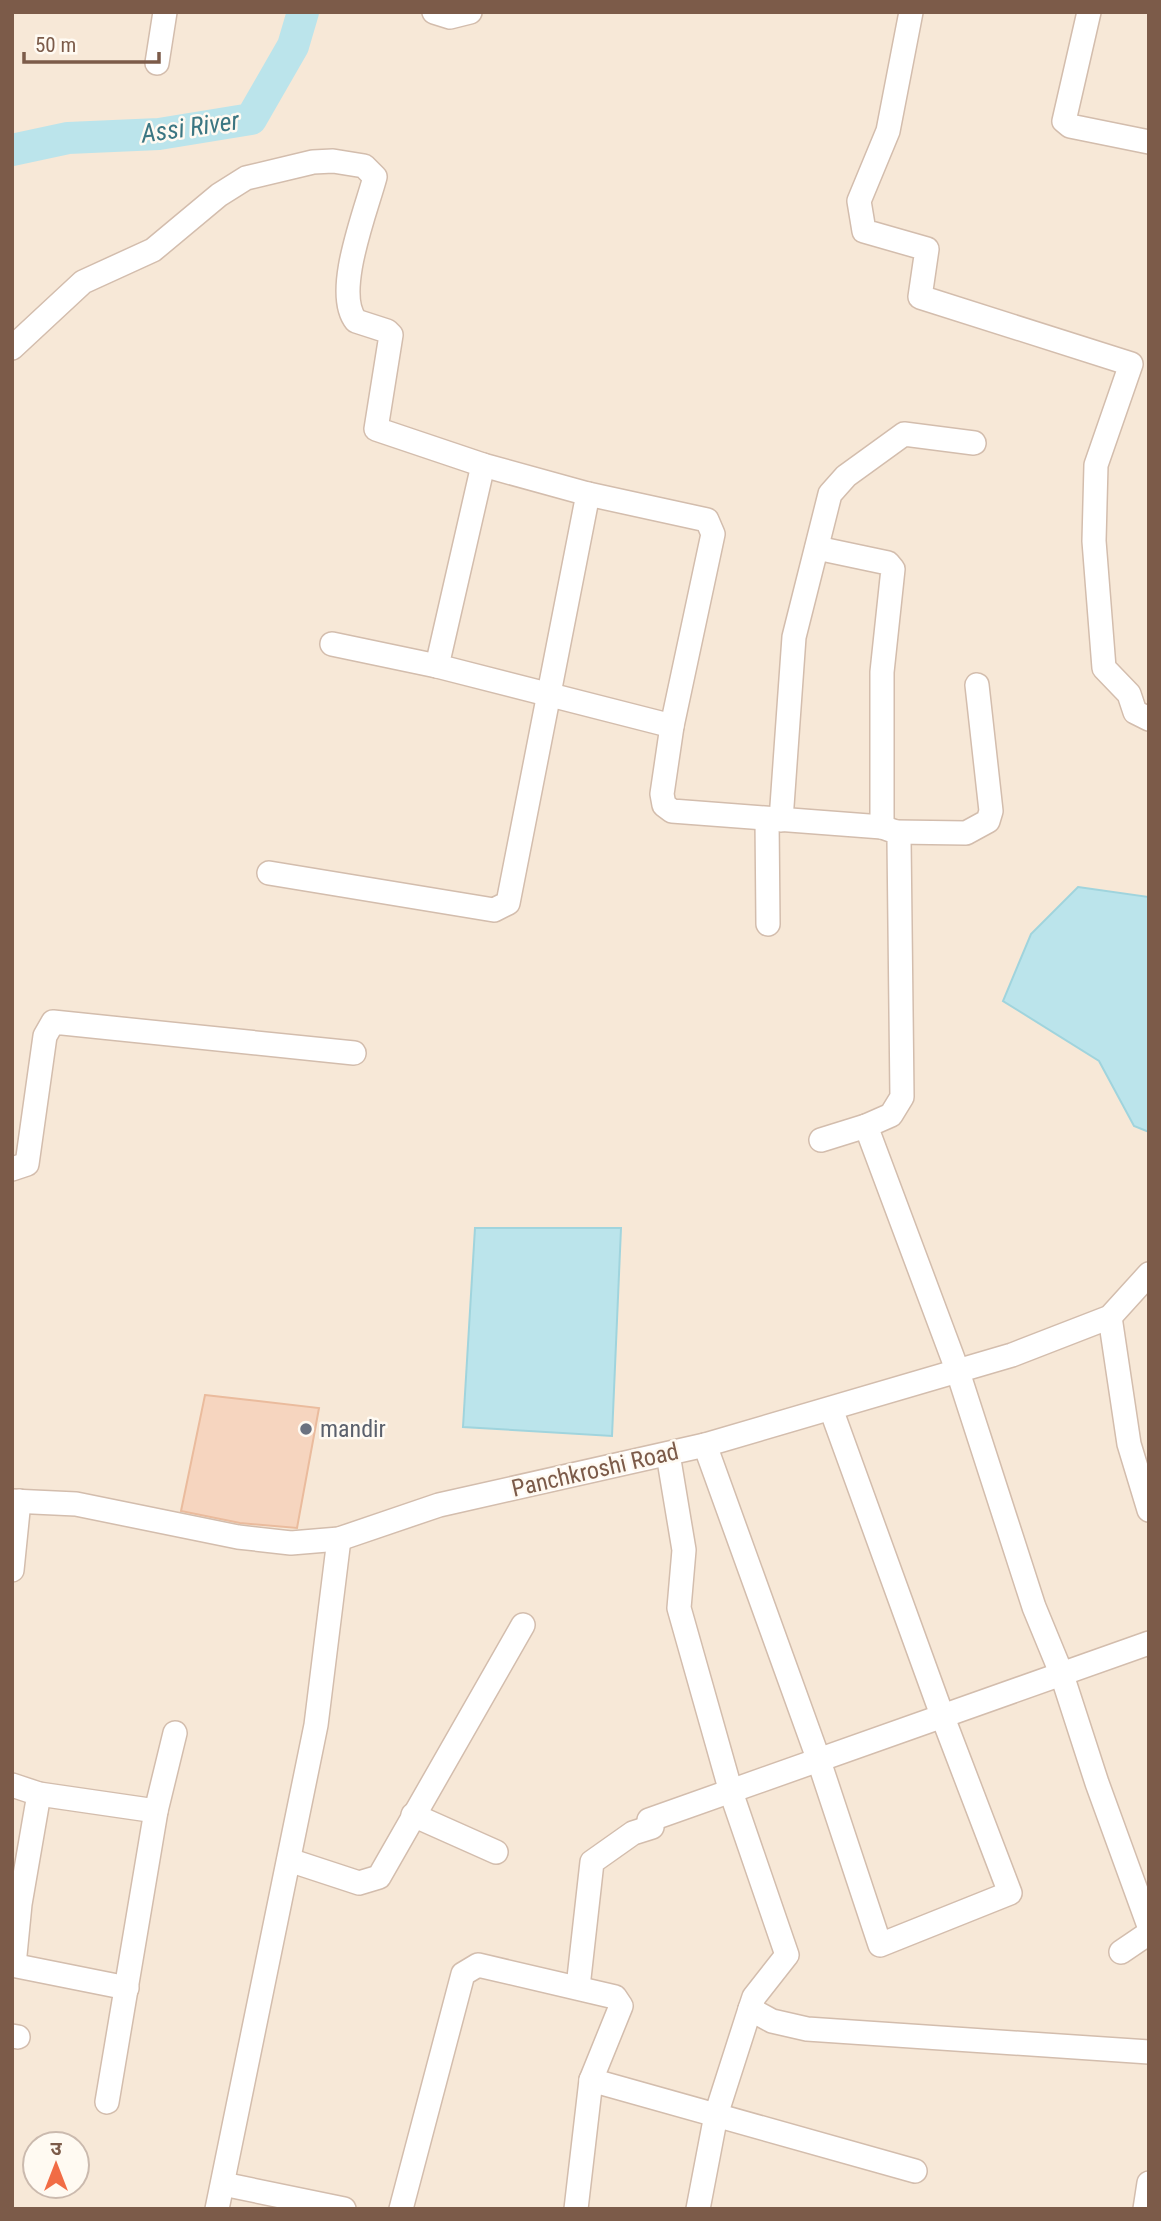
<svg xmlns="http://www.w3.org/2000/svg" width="1161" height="2221" viewBox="0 0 1161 2221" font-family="'Roboto Condensed','Noto Sans Devanagari',sans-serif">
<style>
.residential{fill:#f7e8d7;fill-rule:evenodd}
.water{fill:#bbe4eb;stroke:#a0d4dd;stroke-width:2}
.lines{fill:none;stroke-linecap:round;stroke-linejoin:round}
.river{stroke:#bbe4eb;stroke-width:32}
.building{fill:#f6d5bf;stroke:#eabb9d;stroke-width:2}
.minor-casing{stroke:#d3bdad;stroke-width:26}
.minor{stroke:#fff;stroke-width:23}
.worship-dot{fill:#6b7280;stroke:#fffaf2;stroke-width:2.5}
.labels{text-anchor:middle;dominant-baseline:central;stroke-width:5;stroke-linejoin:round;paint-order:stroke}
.worship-label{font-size:24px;fill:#5b616d;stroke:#fffaf2;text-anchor:start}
.street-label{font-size:24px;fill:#7c5b49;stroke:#fffaf2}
.water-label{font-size:26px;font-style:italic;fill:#3b7682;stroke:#fffaf2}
</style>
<rect width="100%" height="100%" fill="#fef6ea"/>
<!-- residential -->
<path class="residential" d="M12,12H1149V2209H12ZM35,2144H77V2186H35Z"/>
<!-- water -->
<g class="water">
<path d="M1078,887L1149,897V1132L1134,1126L1099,1061L1003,1001L1031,934Z"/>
<path d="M475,1228H621L612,1436L463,1427Z"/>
</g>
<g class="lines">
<!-- river -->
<path class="river" d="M12,150L68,138L159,134L251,119L293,46L303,12"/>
</g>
<!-- building -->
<path class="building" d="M205,1395L319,1408L297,1528L240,1523L181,1511Z"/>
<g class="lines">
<defs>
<g id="minor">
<path d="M434,12L450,17L470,12"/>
<path d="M911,12L888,131L859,201L864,231L927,249L920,297L1131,364L1096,465L1094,541L1104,668L1129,694L1135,712L1149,719"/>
<path d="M1089,12L1064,121L1070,126L1149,142"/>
<path d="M157,63L165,12"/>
<path d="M12,348L83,282L153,250L219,195L246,178L313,162L333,161L364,166L375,177C366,211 333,293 356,321L387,331L391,335L376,429L483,465L437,666L672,726L662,794L664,805L672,811L882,827L896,832L899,839L902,1097L891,1115L866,1126L958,1372L1034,1607L1062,1675L1097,1783L1149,1926"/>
<path d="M483,465L588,494L707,520L713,534L672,726"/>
<path d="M817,548L888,563L893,569L882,672V827"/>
<path d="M332,644L437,666"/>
<path d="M767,819L768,924"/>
<path d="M781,820L794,637L830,494L846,476L904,434L974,443"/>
<path d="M896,832L966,833L988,821L991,811L977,685"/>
<path d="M269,873L494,910L508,903L588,494"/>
<path d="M821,1140L866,1126"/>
<path d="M12,1169L27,1164L45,1036L53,1022L354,1053"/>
<path d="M1110,1317L1129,1444L1149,1510"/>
<path d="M705,1445L818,1758L880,1945L1010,1893L942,1715L831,1409"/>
<path d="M668,1454L684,1550L679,1608L731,1792L787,1955L754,1997L750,2009L716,2115L698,2209"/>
<path d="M12,1501L76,1504L238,1537L291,1543L339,1539L439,1505L705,1445L1012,1355L1110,1317L1149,1274"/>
<path d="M12,1570L19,1501"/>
<path d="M12,1785L39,1794L156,1811"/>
<path d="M413,1815L496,1852"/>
<path d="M649,1820L1149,1643"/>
<path d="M289,1860L359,1883L379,1877L523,1625"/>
<path d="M1121,1952L1149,1933"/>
<path d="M12,1965L127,1988"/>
<path d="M14,1965L20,1904L39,1794"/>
<path d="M578,1987L592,1862L633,1833L652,1827"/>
<path d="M750,2009L772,2021L807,2029L1149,2052"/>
<path d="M12,2036L18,2037"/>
<path d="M107,2102L156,1811L175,1733"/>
<path d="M223,2184L344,2209"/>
<path d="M217,2209L316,1725L339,1539"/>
<path d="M401,2209L463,1974L478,1965L615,1997L621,2006L591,2080"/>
<path d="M576,2209L591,2080L915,2171"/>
<path d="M1145,2209L1149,2183"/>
</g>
</defs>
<!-- minor casing -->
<use href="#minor" class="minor-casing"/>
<!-- minor -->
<use href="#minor" class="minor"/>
</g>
<!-- markers -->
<circle class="worship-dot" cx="306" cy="1429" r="7"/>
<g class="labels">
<!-- worship labels -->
<g class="worship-label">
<text x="320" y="1429">mandir</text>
</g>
<!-- street labels -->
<g class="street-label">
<text transform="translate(595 1470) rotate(-13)">Panchkroshi Road</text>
</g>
<!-- water labels -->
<g class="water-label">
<text transform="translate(190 127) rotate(-8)">Assi River</text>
</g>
</g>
<!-- border -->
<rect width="1161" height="2221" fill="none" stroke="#7c5b49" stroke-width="28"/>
<!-- north arrow -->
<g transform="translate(56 2165)"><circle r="33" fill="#fffaf2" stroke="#cbbaae" stroke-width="2"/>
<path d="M0-5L12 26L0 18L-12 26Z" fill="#f16c45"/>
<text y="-10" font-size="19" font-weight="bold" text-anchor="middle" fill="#7c5b49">उ</text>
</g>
<!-- scale -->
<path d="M24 52v10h135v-10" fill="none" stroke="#7c5b49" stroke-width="3.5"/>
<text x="35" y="52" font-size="21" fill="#7c5b49" stroke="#fffaf2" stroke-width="5" paint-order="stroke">50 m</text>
</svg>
